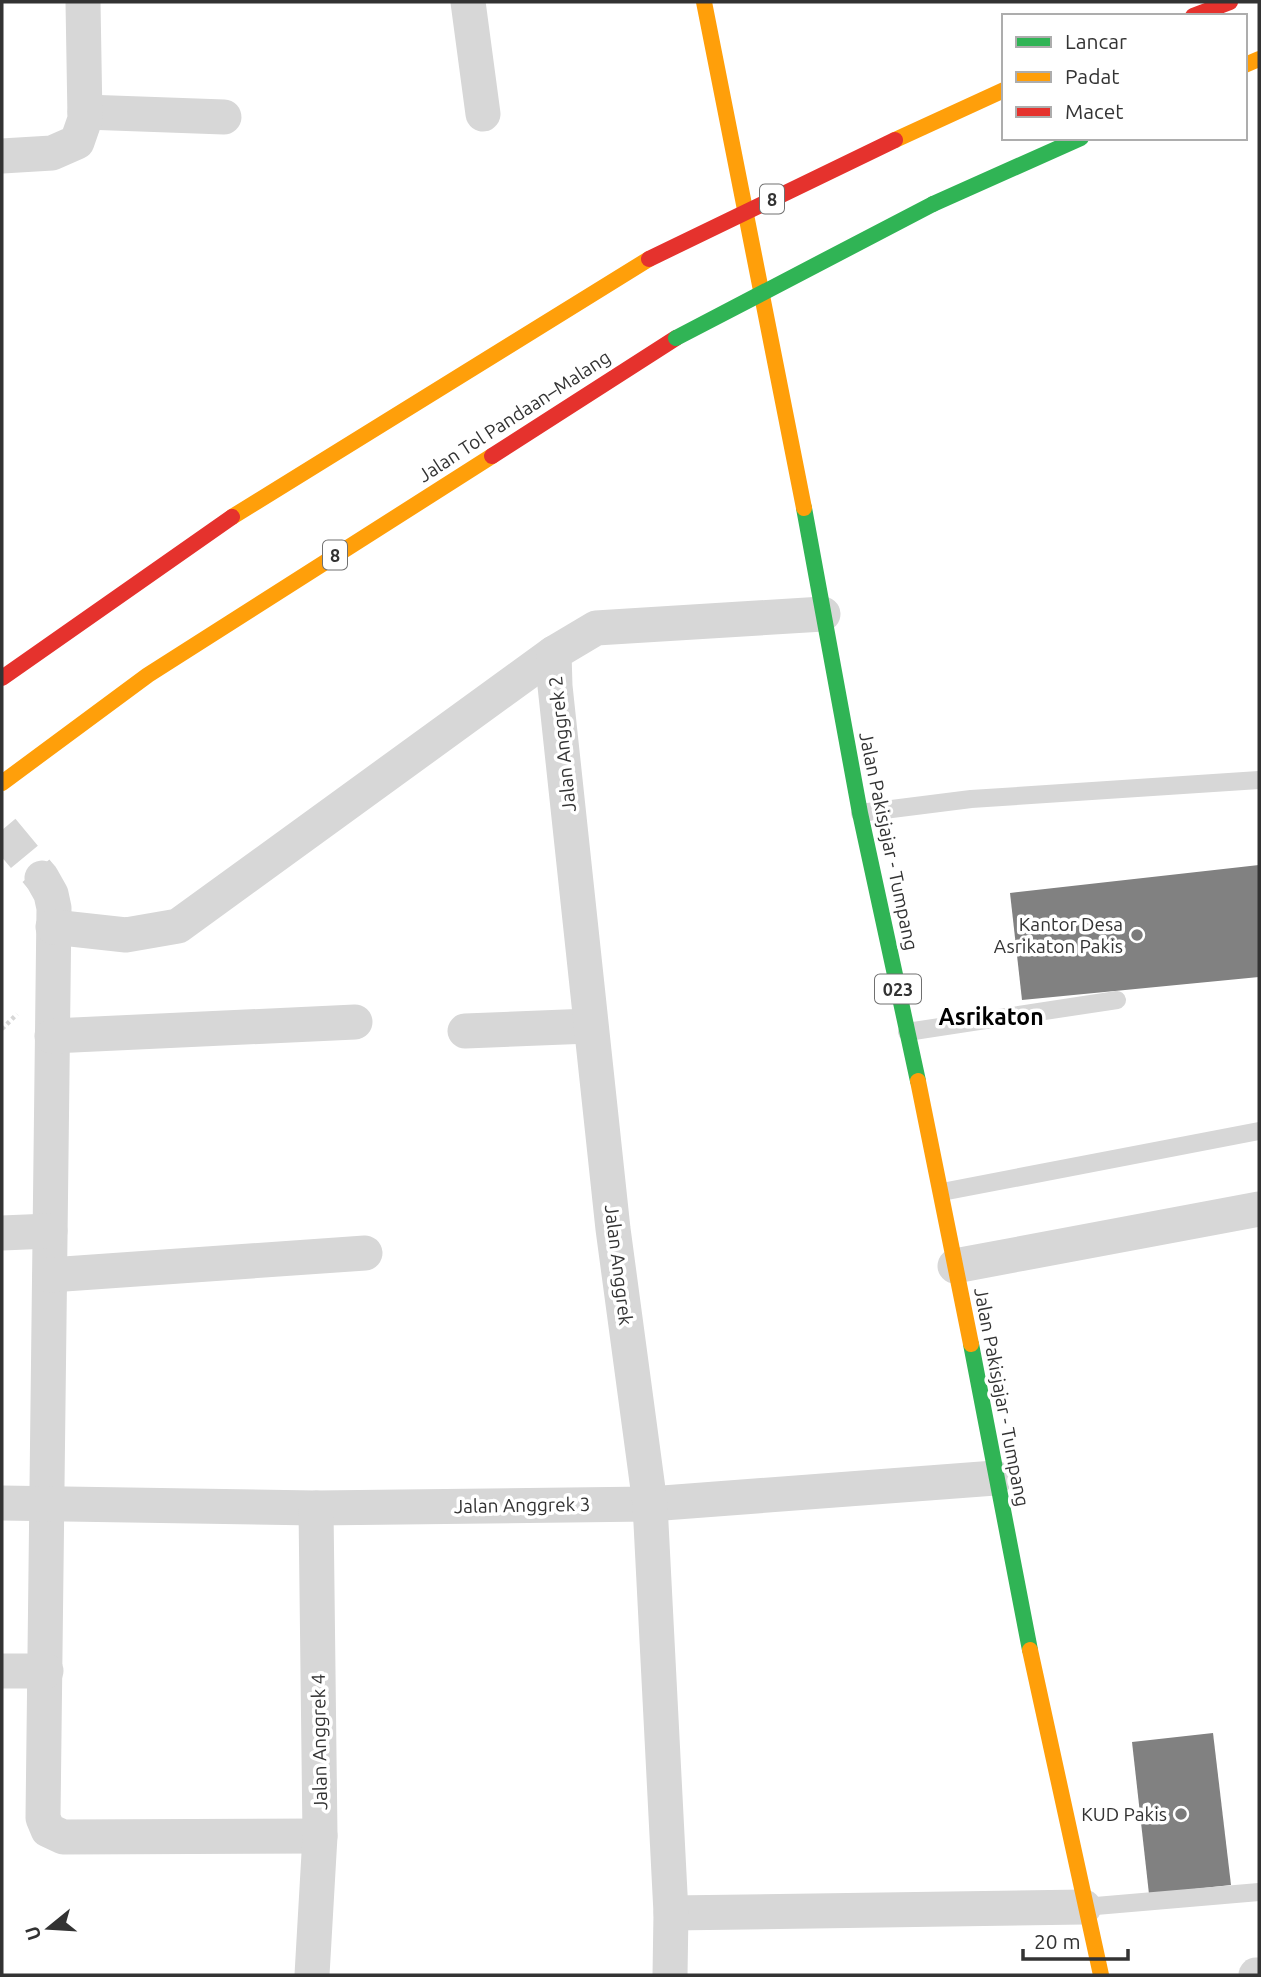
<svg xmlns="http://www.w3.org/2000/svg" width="1261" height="1977" viewBox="0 0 1261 1977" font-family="Ubuntu,sans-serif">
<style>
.building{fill:#818181}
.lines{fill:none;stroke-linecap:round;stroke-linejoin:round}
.street-tunnel{stroke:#d6d6d6;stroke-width:35;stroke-dasharray:35 18;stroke-linecap:butt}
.path{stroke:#d6d6d6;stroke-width:4.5;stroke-dasharray:3.5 3.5;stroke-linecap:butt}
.lane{stroke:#d7d7d7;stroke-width:18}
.street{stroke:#d7d7d7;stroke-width:35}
.fast{stroke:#30b455;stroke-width:16}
.slow{stroke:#ff9f0a;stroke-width:16}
.jam{stroke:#e5322d;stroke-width:16}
.fast-bridge{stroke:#30b455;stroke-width:16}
.jam-bridge{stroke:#e5322d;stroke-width:16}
.poi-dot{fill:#7a7a7a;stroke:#fff;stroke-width:2.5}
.labels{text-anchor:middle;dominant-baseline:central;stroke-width:7;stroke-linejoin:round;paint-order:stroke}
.shield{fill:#fff;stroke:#707070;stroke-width:2}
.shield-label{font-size:18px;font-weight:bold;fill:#333}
.street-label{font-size:19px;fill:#333;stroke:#fff}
.poi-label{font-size:19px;fill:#333;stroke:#fff;text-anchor:end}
.quarter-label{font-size:23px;font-weight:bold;fill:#000;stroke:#fff}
</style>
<rect width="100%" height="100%" fill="#fff"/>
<!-- building -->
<g class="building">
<path d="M1259,865V977L1022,1000L1010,893Z"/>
<path d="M1213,1733L1231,1885L1149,1894L1132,1742Z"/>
</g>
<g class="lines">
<!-- street-tunnel -->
<path class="street-tunnel" d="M2,830L42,878"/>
<!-- path -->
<path class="path" d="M2,1029L17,1014"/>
<!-- lane -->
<g class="lane">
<path d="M860,813L971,799L1259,780"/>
<path d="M907,1032L1117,1000"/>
<path d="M942,1192L1259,1131"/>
<path d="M1084,1907L1259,1892"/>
</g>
<!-- street -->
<g class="street">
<path d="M468,2L483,114"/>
<path d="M85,112L224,117"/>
<path d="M2,156L52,153L77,142L85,119L83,2"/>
<path d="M42,878L51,894L54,908L43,1818L48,1830L63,1837L320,1836"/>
<path d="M53,927L126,935L178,926L554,653"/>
<path d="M465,1031L590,1026"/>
<path d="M52,1036L355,1022"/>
<path d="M2,1233L50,1231"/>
<path d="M955,1266L1259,1209"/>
<path d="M50,1275L365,1253"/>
<path d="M2,1503L316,1508L650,1504L995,1478"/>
<path d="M2,1671H46"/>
<path d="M671,1913L1084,1907"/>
<path d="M312,1975L320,1836L316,1508"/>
<path d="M670,1975L671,1913L650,1504L613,1229L555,686L554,653L596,628L823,614"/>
<path d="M1256,1975H1259"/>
</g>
<!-- fast -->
<g class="fast">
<path d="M933,204L1081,138"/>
<path d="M804,508L860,813L918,1081"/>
<path d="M971,1344L1030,1650"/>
</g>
<!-- slow -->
<g class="slow">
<path d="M704,2L804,508"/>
<path d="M1245,65L1259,59"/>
<path d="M895,140L1004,90"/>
<path d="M232,517L649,259"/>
<path d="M2,783L148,675L492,456"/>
<path d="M918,1081L971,1344"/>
<path d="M1030,1650L1101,1975"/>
</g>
<!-- jam -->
<g class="jam">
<path d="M1193,16L1230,2"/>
<path d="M492,456L676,338"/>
<path d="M2,678L232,517"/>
</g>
<!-- fast-bridge -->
<path class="fast-bridge" d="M676,338L933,204"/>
<!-- jam-bridge -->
<path class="jam-bridge" d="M649,259L895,140"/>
</g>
<!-- markers -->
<g class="poi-dot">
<circle cx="1137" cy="935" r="7"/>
<circle cx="1181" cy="1814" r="7"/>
</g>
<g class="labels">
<!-- shield labels -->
<g class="shield">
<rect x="760" y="184.5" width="24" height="29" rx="5"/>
<rect x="323" y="540.5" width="24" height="29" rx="5"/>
<rect x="875" y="974.5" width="46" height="29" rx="5"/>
</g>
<g class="shield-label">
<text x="772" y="199">8</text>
<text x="335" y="555">8</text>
<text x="898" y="989">023</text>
</g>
<!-- street labels -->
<g class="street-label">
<text transform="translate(514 416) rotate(-33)">Jalan Tol Pandaan–Malang</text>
<text transform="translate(562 744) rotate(-96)">Jalan Anggrek 2</text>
<text transform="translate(889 841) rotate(78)">Jalan Pakisjajar - Tumpang</text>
<text transform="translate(619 1265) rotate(83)">Jalan Anggrek</text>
<text transform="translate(1002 1397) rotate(79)">Jalan Pakisjajar - Tumpang</text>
<text transform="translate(522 1505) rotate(-1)">Jalan Anggrek 3</text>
<text transform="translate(319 1742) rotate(-91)">Jalan Anggrek 4</text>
</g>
<!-- poi labels -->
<g class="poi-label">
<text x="1123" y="924">Kantor Desa<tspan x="1123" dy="22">Asrikaton Pakis</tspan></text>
<text x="1167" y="1814">KUD Pakis</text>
</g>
<!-- quarter labels -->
<g class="quarter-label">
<text x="991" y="1016">Asrikaton</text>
</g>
</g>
<!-- border -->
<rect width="1261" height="1977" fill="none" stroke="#333333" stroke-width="7"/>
<!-- legend -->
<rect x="1002" y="14" width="245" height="126" fill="#ffffff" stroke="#adadad" stroke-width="2"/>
<rect x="1016" y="37" width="35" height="10" fill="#30b455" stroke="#adadad" stroke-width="2"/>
<text x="1065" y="49" font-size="21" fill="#333333">Lancar</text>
<rect x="1016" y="72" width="35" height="10" fill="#ff9f0a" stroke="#adadad" stroke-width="2"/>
<text x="1065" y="84" font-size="21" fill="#333333">Padat</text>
<rect x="1016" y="107" width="35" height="10" fill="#e5322d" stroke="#adadad" stroke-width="2"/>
<text x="1065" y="119" font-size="21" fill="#333333">Macet</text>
<!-- north arrow -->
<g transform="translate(49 1928) rotate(252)" stroke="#ffffff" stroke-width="5" paint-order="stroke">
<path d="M0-5L12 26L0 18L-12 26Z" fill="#333333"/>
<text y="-10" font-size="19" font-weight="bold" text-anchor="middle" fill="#333333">U</text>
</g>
<!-- scale -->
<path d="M1023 1949v10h105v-10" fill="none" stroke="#333333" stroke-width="3.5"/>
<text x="1034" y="1949" font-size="21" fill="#333333" stroke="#ffffff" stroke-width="5" paint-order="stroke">20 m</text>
</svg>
